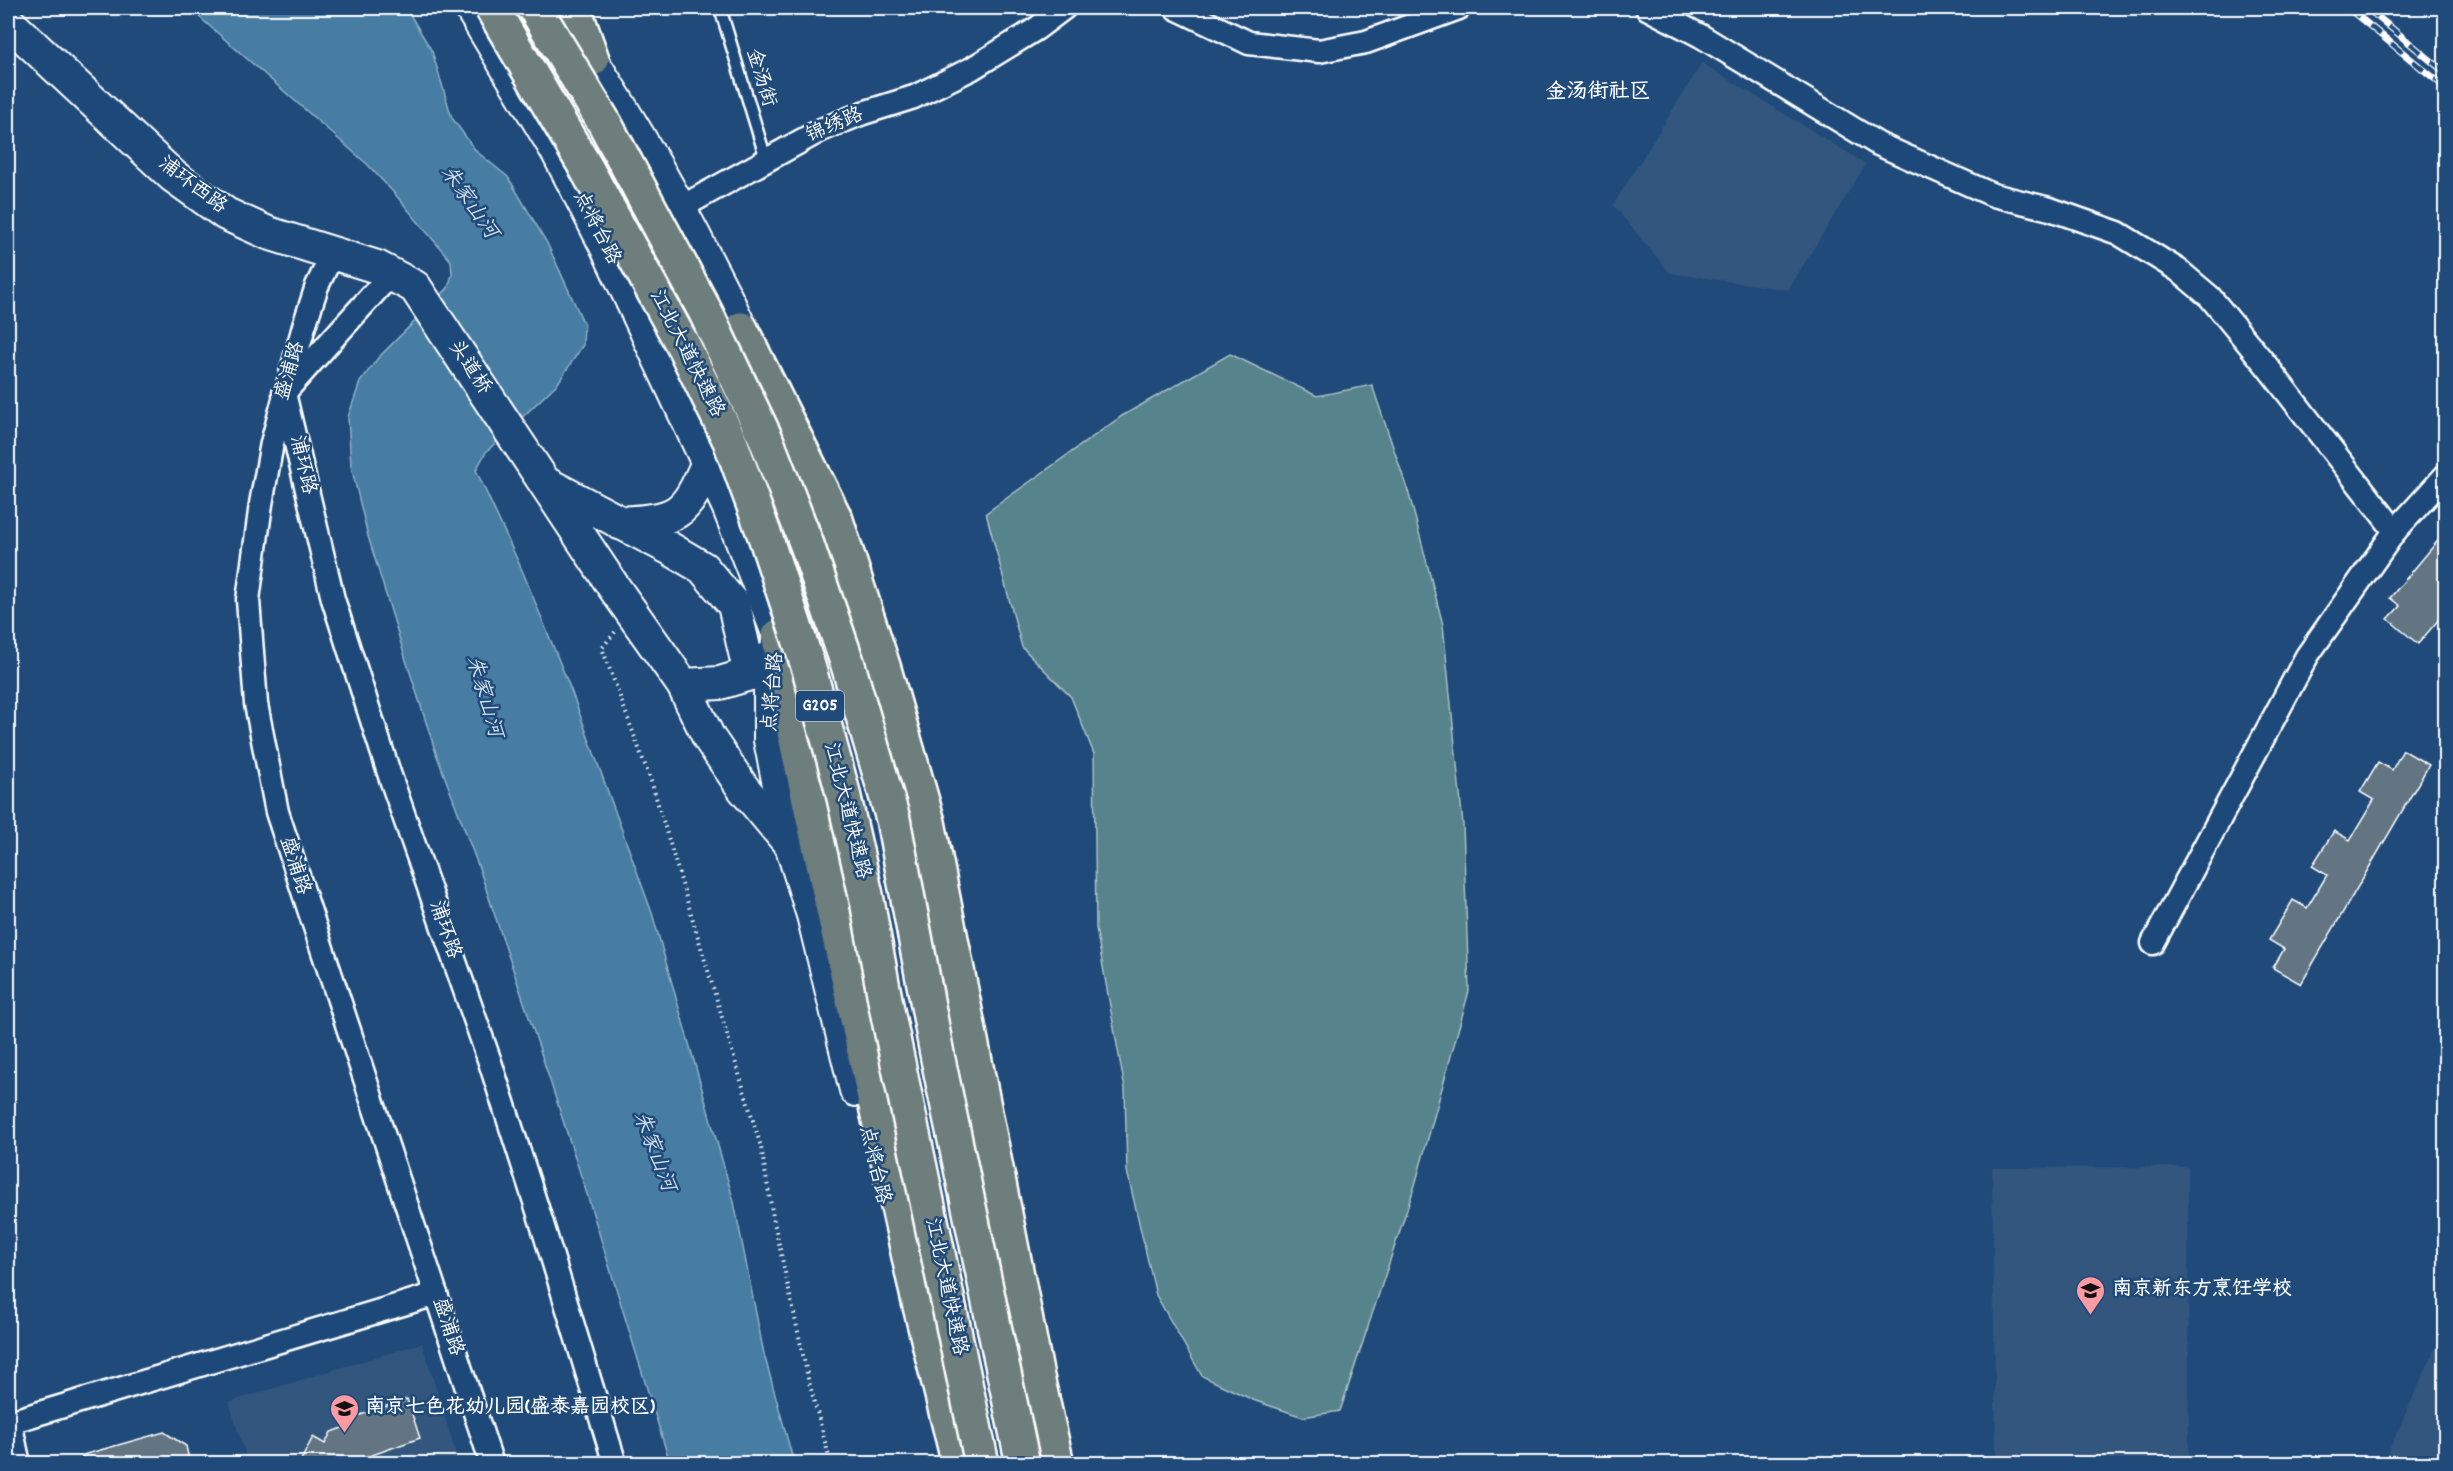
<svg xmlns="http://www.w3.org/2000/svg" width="2453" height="1471" viewBox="0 0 2453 1471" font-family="Dekko,'LXGW WenKai TC',sans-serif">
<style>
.built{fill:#33577d}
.green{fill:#57838c;stroke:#abc1c6;stroke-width:1.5}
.water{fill:#467da2;stroke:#90b1c7;stroke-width:1.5}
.building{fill:#637583;stroke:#fff;stroke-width:1.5}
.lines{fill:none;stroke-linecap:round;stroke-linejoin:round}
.lane-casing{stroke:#fff;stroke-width:15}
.street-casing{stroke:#fff;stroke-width:27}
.secondary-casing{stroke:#fff;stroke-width:36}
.highway-casing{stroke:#fff;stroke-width:38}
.path{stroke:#fff;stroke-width:4;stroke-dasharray:1.5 4.5;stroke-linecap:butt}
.lane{stroke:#1f4a7a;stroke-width:10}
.street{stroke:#1f4a7a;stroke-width:22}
.secondary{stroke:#1f4a7a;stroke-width:32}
.highway{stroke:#6d7e7c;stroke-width:33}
.rail-casing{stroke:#fff;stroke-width:7}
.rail{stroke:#1f4a7a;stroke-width:4.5;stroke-dasharray:14;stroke-linecap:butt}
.highway-bridge-casing{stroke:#fff;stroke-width:38;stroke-linecap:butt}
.highway-bridge{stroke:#6d7e7c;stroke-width:33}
.labels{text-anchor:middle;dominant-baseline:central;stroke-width:5;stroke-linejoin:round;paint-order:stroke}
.shield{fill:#1f4a7a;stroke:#bcc9d7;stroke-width:1.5}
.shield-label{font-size:18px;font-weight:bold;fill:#fff}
.street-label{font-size:20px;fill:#fff;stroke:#1f4a7a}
.poi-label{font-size:20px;font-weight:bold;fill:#fff;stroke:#1f4a7a;text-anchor:start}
.neighbourhood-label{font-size:21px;font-weight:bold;fill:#fff;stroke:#1f4a7a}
.water-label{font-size:21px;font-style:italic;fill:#d1dee8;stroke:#1f4a7a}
</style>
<rect width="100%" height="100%" fill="#1f4a7a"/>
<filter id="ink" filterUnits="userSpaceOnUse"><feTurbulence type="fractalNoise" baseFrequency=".0167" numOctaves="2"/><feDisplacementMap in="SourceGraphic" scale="12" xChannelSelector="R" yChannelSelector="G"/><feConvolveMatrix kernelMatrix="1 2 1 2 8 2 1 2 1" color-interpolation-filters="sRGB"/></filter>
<g filter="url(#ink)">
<!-- built -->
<g class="built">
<path d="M1702,63L1866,164L1788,290L1670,273L1613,205Z"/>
<path d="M2188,1167L2189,1463H1996L1992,1168Z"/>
<path d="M2445,1327V1463H2383Z"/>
<path d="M422,1343L459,1463H248L229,1402Z"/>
</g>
<!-- green -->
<path class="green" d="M1230,354L1317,396L1372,385L1409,494L1443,625L1463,825L1469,991L1415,1185L1340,1411L1303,1417L1253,1400L1202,1376L1156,1295L1127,1171L1125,1089L1096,928L1094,754L1071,697L1022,647L986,513L1122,416Z"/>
<!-- water -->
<path class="water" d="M189,8H406L432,51L452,118L476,151L508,177L547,243L584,324L583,345L558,383L486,452L476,470L522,570L571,690L652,913L734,1202L764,1354L794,1463H670L586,1191L538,1044L479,868L437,756L406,660L368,536L351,466L348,417L360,382L378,358L448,288L452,275L451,261L394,193L367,164Z"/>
<!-- building -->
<g class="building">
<path d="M2446,531V611L2418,644L2388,619L2400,606L2390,598Z"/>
<path d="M2403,750L2429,765L2301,984L2273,968L2284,949L2269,940L2293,900L2307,908L2327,875L2312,866L2334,831L2350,840L2374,800L2360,792L2378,762L2392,770Z"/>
<path d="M407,1399L420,1438L358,1460L356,1464H299L313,1437L325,1444L331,1432L348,1426L346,1420Z"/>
<path d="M164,1432L186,1446L190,1464H79L83,1455Z"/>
</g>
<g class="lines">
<defs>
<path id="lane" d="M720,8L766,159"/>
<g id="street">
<path d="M1176,8L1249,43L1319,51L1366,42L1459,8"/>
<path d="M1647,8L1701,36L1878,144L1993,195L2050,209L2118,233L2178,270L2210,297L2266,365L2395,531"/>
<path d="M613,245L821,130L863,113L914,97L971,69L1036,29L1064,8"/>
<path d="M333,253L317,286L304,326L272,443L261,504L248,600L256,704L277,812L492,1464"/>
<path d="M391,274L284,393L333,599L390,776L490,1062L539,1214L615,1464"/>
<path d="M2153,943L2307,656L2395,531L2446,475"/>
<path d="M19,1464L10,1422L436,1294"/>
</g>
<g id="secondary">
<path d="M471,8L558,153L607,248L728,506L779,636L770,692V740L791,845L813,915L856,1090"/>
<path d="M558,8C612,91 665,176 709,265C724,294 739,322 750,353"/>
<path d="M8,22L173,176L226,214L268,233L377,267L415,287L613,586L683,685L709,738L743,788L789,843"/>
<path d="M549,485L669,548L703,568L734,605L750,674"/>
<path d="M619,523C678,520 685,516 708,462"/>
<path d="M683,685L720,683L750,674L765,660"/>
<path d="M945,1009L968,1122"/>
</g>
<g id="highway">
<path d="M574,8L592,59"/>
<path d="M741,329L836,520L884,669L928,822L1037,1377L1057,1464"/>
<path d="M779,636L792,722L918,1298L959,1464"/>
</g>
</defs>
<!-- lane casing -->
<use href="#lane" class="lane-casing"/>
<!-- street casing -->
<use href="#street" class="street-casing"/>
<!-- secondary casing -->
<use href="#secondary" class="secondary-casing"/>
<!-- highway casing -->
<use href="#highway" class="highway-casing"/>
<!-- path -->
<path class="path" d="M615,632L602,648L652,784L761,1147L773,1217L808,1378L831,1464"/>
<!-- lane -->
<use href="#lane" class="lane"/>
<!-- street -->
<use href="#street" class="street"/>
<!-- secondary -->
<use href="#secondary" class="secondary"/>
<!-- highway -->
<use href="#highway" class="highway"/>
<defs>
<g id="rail">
<path d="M2348,8L2446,88"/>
<path d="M2367,8L2446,73"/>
</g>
</defs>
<!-- rail casing -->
<use href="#rail" class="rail-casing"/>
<!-- rail -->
<use href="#rail" class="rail"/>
<defs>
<g id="highway-bridge">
<path d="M492,8L585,166L685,349L730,441L766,539L809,669L842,789L866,895L887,1010L982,1464"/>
<path d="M535,8L605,124L705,311L766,439L807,545L848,665L893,819L938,1059L1023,1464"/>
</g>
</defs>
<!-- highway-bridge casing -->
<use href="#highway-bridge" class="highway-bridge-casing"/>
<!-- highway-bridge -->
<use href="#highway-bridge" class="highway-bridge"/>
</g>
</g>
<!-- icons -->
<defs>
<symbol id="school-pin" viewBox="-11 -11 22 30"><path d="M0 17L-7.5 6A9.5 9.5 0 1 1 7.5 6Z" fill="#ff9aa2" stroke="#1f4a7a"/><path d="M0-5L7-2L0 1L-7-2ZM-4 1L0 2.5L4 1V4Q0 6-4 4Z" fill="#111"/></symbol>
</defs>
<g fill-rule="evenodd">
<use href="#school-pin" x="2074" y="1274" width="33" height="45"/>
<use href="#school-pin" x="328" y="1392" width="33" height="45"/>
</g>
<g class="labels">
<!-- shield labels -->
<rect class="shield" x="796" y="691" width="48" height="30" rx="4.5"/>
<g class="shield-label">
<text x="820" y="706">G205</text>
</g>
<!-- street labels -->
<g class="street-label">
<text transform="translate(760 78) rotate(73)">金汤街</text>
<text transform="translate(835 126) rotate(-23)">锦绣路</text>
<text transform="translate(192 186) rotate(37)">浦环西路</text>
<text transform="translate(596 228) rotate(63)">点将台路</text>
<text transform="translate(686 354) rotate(63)">江北大道快速路</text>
<text transform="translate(469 368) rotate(56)">头道桥</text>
<text transform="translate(291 371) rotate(-74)">盛浦路</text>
<text transform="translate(302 465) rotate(77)">浦环路</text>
<text transform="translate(774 692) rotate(-85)">点将台路</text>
<text transform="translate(846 811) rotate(76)">江北大道快速路</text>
<text transform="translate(294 866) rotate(72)">盛浦路</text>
<text transform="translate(444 930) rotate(71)">浦环路</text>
<text transform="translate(874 1165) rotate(77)">点将台路</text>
<text transform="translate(945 1287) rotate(78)">江北大道快速路</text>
<text transform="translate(447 1327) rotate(72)">盛浦路</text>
</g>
<!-- poi labels -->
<g class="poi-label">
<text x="2112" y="1290">南京新东方烹饪学校</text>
<text x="365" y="1408">南京七色花幼儿园(盛泰嘉园校区)</text>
</g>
<!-- neighbourhood labels -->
<g class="neighbourhood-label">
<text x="1598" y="93">金汤街社区</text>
</g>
<!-- water labels -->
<g class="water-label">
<text transform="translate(468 203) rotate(55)">朱家山河</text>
<text transform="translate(483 697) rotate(74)">朱家山河</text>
<text transform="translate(653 1152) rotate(69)">朱家山河</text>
</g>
</g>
<!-- margin -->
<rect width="2453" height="1471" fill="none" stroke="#1f4a7a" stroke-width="30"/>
<rect x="15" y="15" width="2423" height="1441" fill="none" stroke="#fff" stroke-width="2" filter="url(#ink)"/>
</svg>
